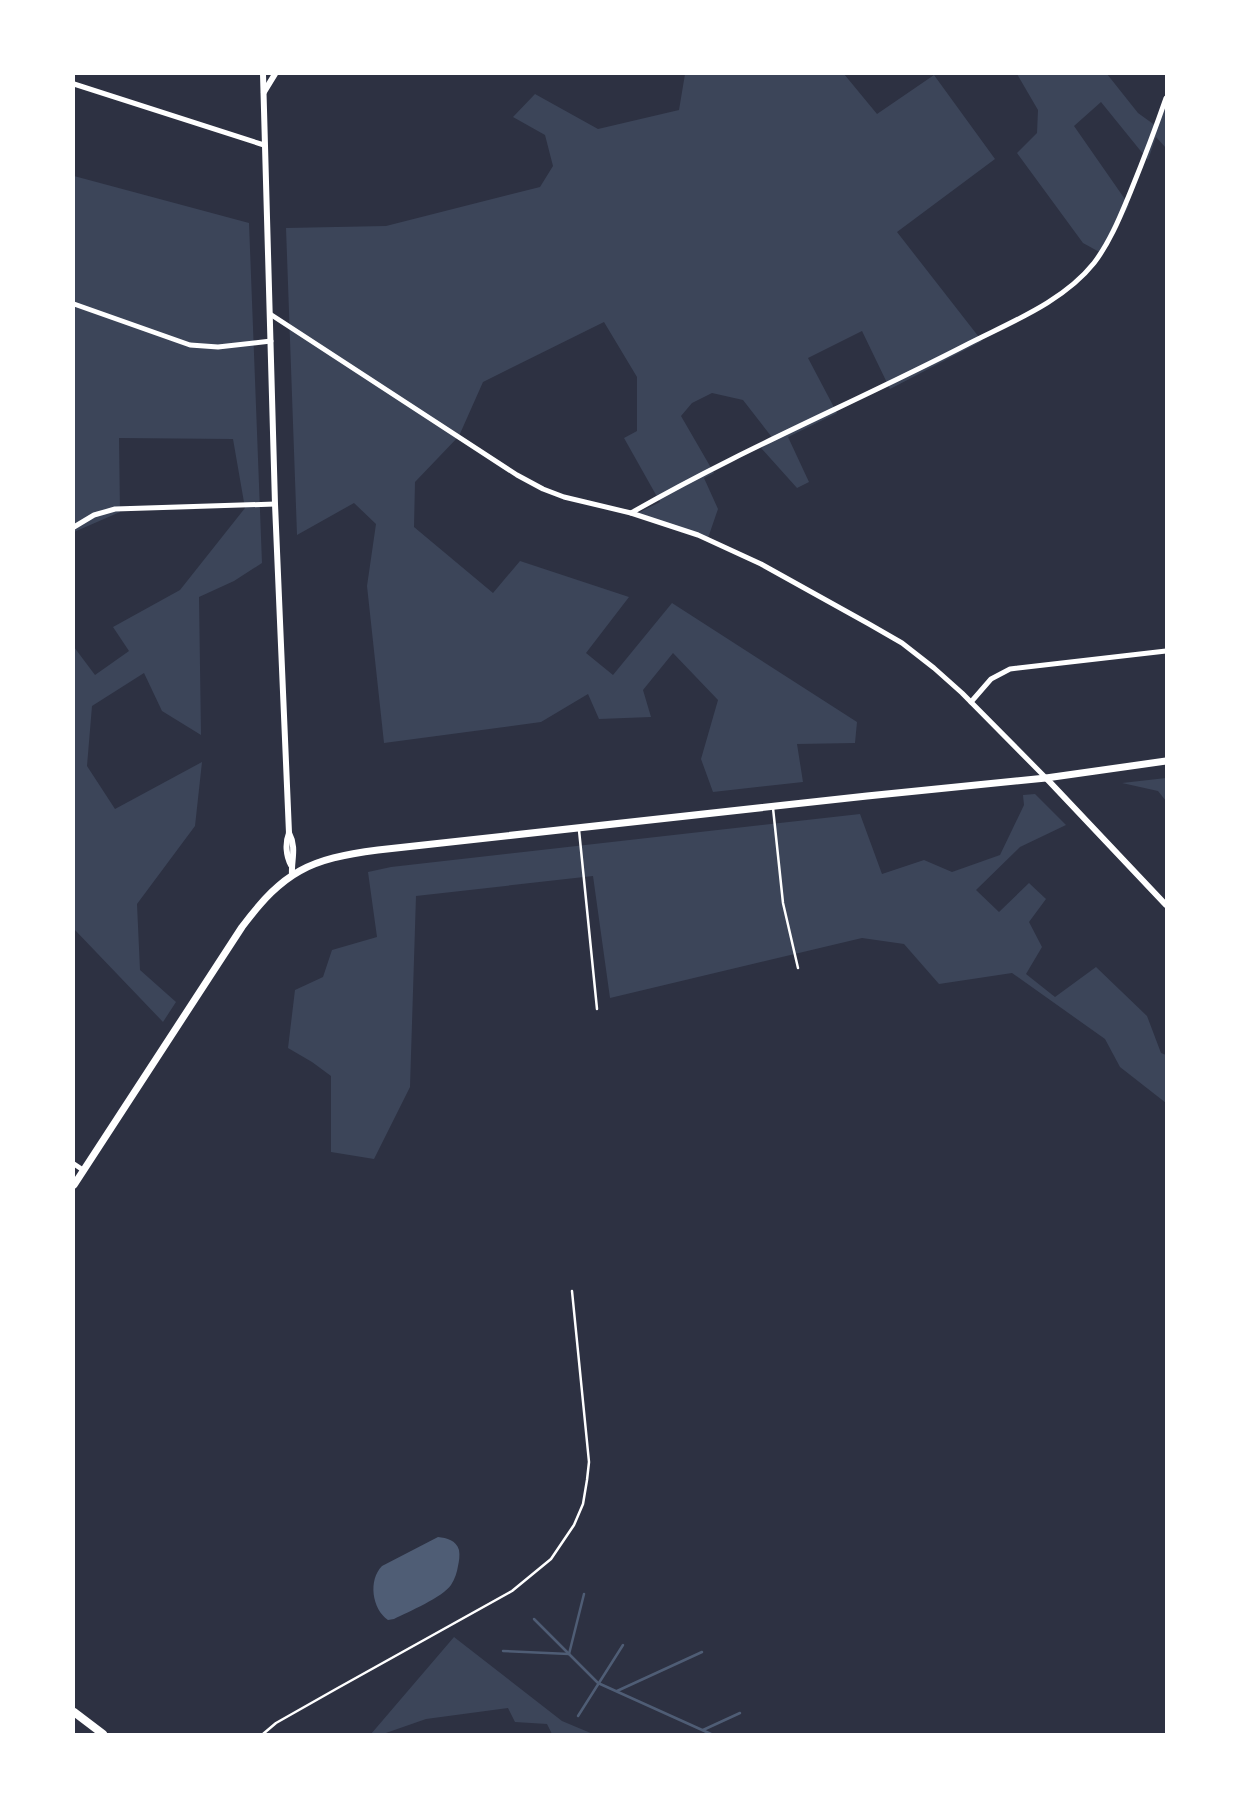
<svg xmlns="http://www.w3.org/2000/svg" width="1240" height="1808" viewBox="0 0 1240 1808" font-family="'PT Sans',sans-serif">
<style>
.green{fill:#3c4559}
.water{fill:#4f5d75}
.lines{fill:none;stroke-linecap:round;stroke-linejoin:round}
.stream{stroke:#4f5d75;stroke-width:2.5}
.service{stroke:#fff;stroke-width:2.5}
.minor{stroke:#fff;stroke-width:5}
.tertiary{stroke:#fff;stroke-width:6}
.secondary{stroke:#fff;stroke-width:7}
.primary{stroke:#fff;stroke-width:8}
</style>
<rect width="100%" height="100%" fill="#2d3142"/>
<!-- green -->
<g class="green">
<path d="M685,74H844L877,114L934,75L995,159L897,232L982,341L890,389L862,331L808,358L837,413L788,437L809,482L797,488L761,448L774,440L743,400L712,393L692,403L681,416L714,473L704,478L718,509L708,538L634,515L660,502L624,438L637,431V377L604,322L483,382L459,436L415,482L414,527L493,593L520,561L629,597L586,653L613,675L672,603L857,722L855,743L797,744L803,782L713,792L701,759L718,700L673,653L643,690L651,717L599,719L588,694L541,722L384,743L367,586L376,524L354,503L297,535L286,228L386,226L540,187L553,166L545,135L513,117L535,94L598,129L679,110Z"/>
<path d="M1017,74H1107L1138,113L1156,126L1166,102V148L1156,137L1148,160L1101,102L1074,126L1129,205L1103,254L1083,243L1017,153L1037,133L1038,110Z"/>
<path d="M74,176L249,223L262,563L234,581L199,597L201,735L162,711L144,673L92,706L87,766L115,809L202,762L195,826L137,904L140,970L176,1002L163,1022L74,929V647L95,675L129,651L113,627L180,590L245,508L233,439L119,438L120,512L74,532Z"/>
<path d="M1166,778V801L1158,791L1122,783Z"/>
<path d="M1035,794L1066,825L1020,847L976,890L999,912L1029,883L1046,899L1029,922L1042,947L1026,974L1055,997L1096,967L1147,1016L1161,1053L1166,1055V1103L1120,1067L1105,1039L1012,973L939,984L904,944L862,938L610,998L593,876L416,896L410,1087L374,1159L331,1152V1076L312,1062L288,1048L295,990L323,977L332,950L377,937L368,872L391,867L860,814L882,874L924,860L952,872L1000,855L1024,805L1023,795Z"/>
<path d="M454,1637L562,1721L593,1734H552L547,1724L515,1722L508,1708L426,1719L383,1734H371Z"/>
</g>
<!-- water -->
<path class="water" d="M438,1537C447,1538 456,1540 459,1550C460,1556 459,1561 458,1566C457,1572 455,1579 451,1585C443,1597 408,1612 394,1619L388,1620C372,1609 368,1580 382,1566Z"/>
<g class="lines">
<!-- stream -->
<g class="stream">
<path d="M534,1619L598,1683L711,1734"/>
<path d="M503,1651L569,1654L584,1594"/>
<path d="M617,1691L702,1652"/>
<path d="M578,1716L623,1645"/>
<path d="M703,1730L740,1713"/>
</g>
<!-- service -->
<g class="service">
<path d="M773,808L783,903L798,968"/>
<path d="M579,830L597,1009"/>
<path d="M263,1734L276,1723L336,1689L512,1591L551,1559L574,1525L583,1504L587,1480L589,1462L572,1291"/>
</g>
<!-- minor -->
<g class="minor">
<path d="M74,84L264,145"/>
<path d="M74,304L190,345L218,347L271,341"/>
<path d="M270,314L517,475L543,489L564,497L631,513L698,535L761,564L869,624L902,643L934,668L962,693L1046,778"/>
<path d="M631,513C740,450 856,402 968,344C1011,322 1063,302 1094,263C1110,242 1120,217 1130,193C1143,161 1155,130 1166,98"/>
<path d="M74,527L94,515L115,509L275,504"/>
<path d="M971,702L991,679L1010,669L1166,651"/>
<path d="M74,1164L83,1170"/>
</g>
<!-- tertiary -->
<g class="tertiary">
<path d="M263,74L275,504L289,833C285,843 286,856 291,865"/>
<path d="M264,92L275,74"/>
<path d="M1046,778L1166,905"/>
<path d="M289,833C297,848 291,860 292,875"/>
</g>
<!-- secondary -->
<path class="secondary" d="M74,1185L242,927C284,871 309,859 378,850L867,796L1046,778L1166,761"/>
<!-- primary -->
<path class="primary" d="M74,1712L103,1734"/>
</g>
<!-- border -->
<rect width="1240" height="1808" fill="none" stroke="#ffffff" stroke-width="150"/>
</svg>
